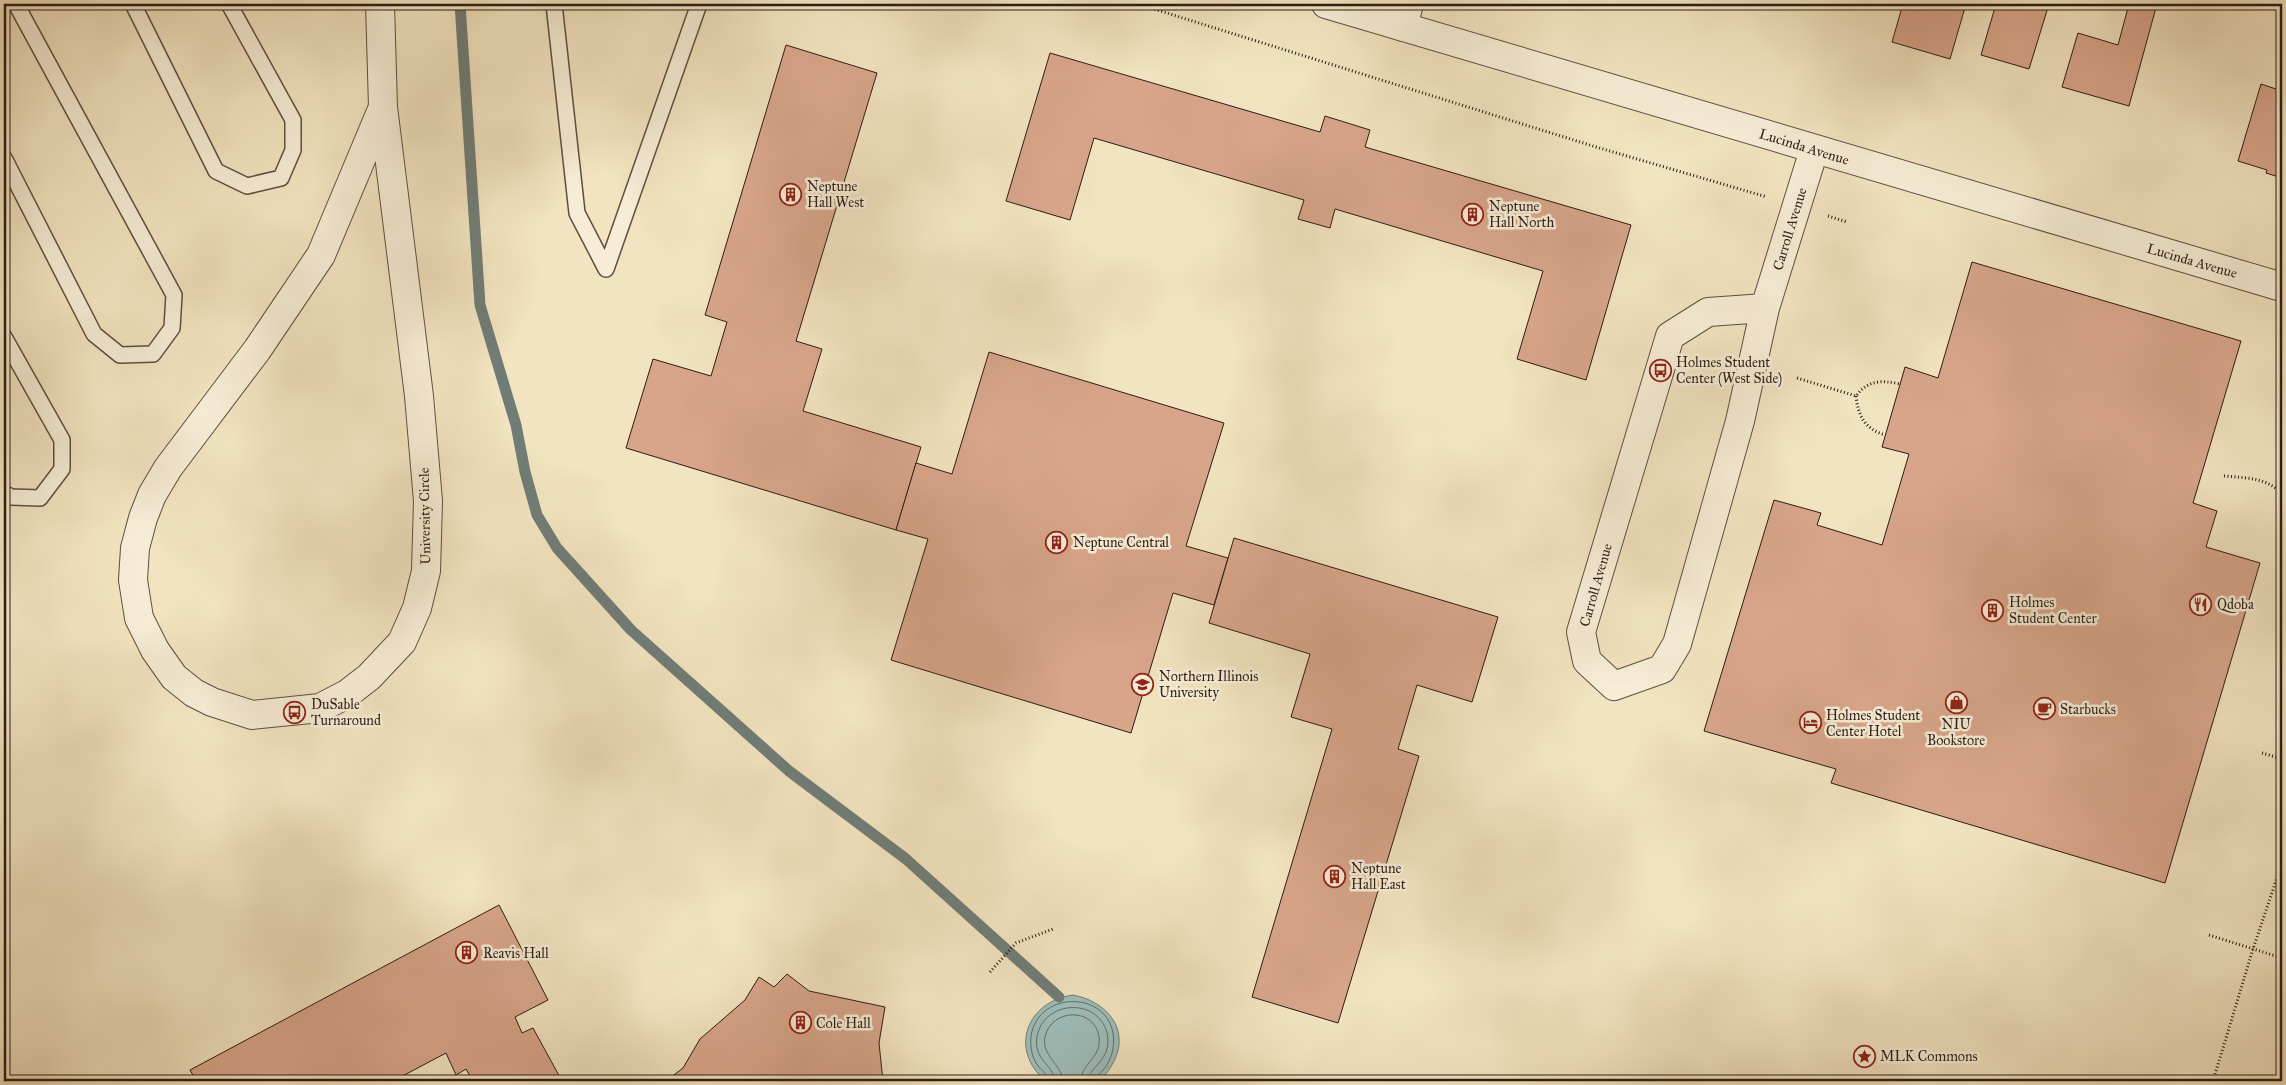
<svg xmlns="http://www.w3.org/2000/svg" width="2286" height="1085" viewBox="0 0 2286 1085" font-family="'IM FELL Great Primer',serif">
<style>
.water{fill:#9dbdb9;stroke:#707d77}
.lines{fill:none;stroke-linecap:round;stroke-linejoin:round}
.shore{stroke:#646c67;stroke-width:1}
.stream{stroke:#707d77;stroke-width:11}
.building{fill:#d8a58a;stroke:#2c1c15}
.lane-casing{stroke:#5e4e40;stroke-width:18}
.street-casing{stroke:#5e4e40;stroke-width:30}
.path{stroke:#2c1c15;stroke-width:3;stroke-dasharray:1 2.5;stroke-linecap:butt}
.lane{stroke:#f7edd6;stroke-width:15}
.street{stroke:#f7edd6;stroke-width:28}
.labels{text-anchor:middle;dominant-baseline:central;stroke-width:5;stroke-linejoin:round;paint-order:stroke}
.street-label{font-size:14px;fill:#2c1c15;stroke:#f7edd6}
.poi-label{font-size:14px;fill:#2c1c15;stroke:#f7edd6;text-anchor:start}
</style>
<rect width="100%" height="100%" fill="#f2e4c0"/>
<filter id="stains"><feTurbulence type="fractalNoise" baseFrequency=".004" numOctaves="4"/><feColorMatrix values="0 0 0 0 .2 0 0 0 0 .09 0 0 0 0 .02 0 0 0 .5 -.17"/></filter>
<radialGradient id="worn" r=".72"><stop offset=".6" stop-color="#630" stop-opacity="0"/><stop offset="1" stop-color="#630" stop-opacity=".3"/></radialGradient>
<!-- water -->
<path class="water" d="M1073,995C1110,1002 1133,1034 1110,1068C1107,1073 1102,1080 1096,1081C1084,1085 1060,1081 1046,1081C1008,1050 1027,1001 1073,995Z"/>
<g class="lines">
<!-- shore -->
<g class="shore">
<path d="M1049,1081C1048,1074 1042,1071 1038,1066C1032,1058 1030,1047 1031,1037C1036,992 1105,989 1113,1033C1115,1046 1112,1060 1103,1070C1100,1074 1095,1075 1095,1081"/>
<path d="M1055,1081C1054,1065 1033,1060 1037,1037C1043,1000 1098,997 1107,1033C1113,1061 1089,1065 1088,1081"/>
<path d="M1063,1081C1062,1064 1041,1056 1045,1037C1051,1008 1095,1007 1099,1037C1102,1058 1081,1063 1081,1081"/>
</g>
<!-- stream -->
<path class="stream" d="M460,4L480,305L516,425L525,472L537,515L557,548L631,630L789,771L906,859L1059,997"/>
</g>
<!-- building -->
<g class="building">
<path d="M1903,4H1966L1950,59L1892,42Z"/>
<path d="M1996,4H2049L2029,69L1981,55Z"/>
<path d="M2129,4H2157L2129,106L2062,87L2078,33L2118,45Z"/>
<path d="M786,45L877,73L796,341L822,349L803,411L921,447L896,530L626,448L653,359L711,376L727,322L705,315Z"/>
<path d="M1050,53L1320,132L1325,116L1370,130L1365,147L1631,225L1586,380L1517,359L1543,271L1335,209L1330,228L1298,219L1304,200L1094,138L1070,220L1006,201Z"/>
<path d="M2261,84L2282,91V178L2266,173L2267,170L2238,161Z"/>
<path d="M1972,262L2241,341L2193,503L2217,511L2206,547L2260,563L2165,883L1831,783L1836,769L1704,731L1774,500L1821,513L1817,525L1882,545L1909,454L1882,447L1905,367L1938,378Z"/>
<path d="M989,352L1224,423L1186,546L1228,558L1214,605L1173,593L1131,733L891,660L928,539L896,530L916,463L952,474Z"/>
<path d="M1234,538L1498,617L1472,702L1417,685L1398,749L1419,756L1338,1023L1252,997L1332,729L1291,717L1310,654L1209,623Z"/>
<path d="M499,905L548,1000L515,1017L522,1033L533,1028L562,1081H473L466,1069L456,1075L446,1053L393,1081H196L190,1070Z"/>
<path d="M787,974L809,991L885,1007L879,1043L883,1081H666L683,1068L700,1039L745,1000L759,977L774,987Z"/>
</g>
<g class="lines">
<defs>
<g id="lane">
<path d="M133,4L216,171L247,186L281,178L293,150V120L229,4"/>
<path d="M554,4L577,213L606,269L699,4"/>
<path d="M4,158L94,334L120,355L153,354L172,328L174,295L16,4"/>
<path d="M4,337L62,440V469L40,498L11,497L4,493"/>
</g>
<g id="street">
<path d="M380,4L383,107L419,396L428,501L426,571L417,608L402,642L369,677L347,694L320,708L252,715L212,702L194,693L174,677L155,650L139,618L133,580L135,548L143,518L152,495L168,468L257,350L321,255L383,107"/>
<path d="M1326,4L2282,287"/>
<path d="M1403,27L1409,4"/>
<path d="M1765,308L1708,312L1670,336L1581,632L1587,661L1614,686L1662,669L1677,644L1740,421L1765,308L1814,150"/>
</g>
</defs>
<!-- lane casing -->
<use href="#lane" class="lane-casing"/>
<!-- street casing -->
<use href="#street" class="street-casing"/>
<!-- path -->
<g class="path">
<path d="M1138,4L1596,147L1767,197"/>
<path d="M1828,216L1847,222"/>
<path d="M1797,378L1856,396C1868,380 1881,380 1900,384"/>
<path d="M1856,396C1858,416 1865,429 1885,435"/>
<path d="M2224,476C2245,478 2267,477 2282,494"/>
<path d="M2262,753L2282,759"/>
<path d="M2209,935L2282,958"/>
<path d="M990,972L1016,943L1053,929"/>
<path d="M2280,1028L2282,1033"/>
<path d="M2213,1081L2253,949L2282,863"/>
</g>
<!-- lane -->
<use href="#lane" class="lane"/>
<!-- street -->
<use href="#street" class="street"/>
</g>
<!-- icons -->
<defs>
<symbol id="building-ring" viewBox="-11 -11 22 22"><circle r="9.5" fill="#f7edd6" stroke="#8f2418" stroke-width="1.5"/><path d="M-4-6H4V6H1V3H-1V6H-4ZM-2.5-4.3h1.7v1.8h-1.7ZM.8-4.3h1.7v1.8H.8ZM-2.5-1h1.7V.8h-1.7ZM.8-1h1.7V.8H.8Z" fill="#8f2418"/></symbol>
<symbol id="bus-ring" viewBox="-11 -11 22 22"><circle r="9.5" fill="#f7edd6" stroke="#8f2418" stroke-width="1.5"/><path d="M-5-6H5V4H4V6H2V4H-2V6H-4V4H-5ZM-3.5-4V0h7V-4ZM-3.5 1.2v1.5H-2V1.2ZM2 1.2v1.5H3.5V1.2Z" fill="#8f2418"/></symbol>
<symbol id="restaurant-ring" viewBox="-11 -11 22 22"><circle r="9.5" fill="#f7edd6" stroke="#8f2418" stroke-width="1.5"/><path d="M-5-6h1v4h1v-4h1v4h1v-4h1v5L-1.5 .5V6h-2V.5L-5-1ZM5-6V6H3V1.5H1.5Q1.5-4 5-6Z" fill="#8f2418"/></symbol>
<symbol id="university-ring" viewBox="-11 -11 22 22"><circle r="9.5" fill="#f7edd6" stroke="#8f2418" stroke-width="1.5"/><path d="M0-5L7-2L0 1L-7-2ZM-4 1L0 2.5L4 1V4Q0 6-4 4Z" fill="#8f2418"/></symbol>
<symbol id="shop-ring" viewBox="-11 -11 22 22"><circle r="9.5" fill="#f7edd6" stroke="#8f2418" stroke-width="1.5"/><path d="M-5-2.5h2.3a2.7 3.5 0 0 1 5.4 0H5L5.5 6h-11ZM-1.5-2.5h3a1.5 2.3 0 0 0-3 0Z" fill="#8f2418"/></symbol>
<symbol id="cafe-ring" viewBox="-11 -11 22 22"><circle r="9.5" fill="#f7edd6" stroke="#8f2418" stroke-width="1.5"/><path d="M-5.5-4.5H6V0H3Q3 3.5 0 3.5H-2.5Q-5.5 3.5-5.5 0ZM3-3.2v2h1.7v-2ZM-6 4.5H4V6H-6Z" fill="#8f2418"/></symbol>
<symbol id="hotel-ring" viewBox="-11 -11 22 22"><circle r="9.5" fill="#f7edd6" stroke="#8f2418" stroke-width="1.5"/><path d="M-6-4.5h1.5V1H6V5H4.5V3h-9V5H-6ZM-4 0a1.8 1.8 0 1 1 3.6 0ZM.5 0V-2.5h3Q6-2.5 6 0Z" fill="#8f2418"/></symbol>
<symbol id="sight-ring" viewBox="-11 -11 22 22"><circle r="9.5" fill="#f7edd6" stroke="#8f2418" stroke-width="1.5"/><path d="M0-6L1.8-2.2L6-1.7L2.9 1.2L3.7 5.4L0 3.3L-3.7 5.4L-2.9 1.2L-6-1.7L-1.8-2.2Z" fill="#8f2418"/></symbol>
</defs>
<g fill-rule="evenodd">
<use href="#building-ring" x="778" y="182" width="25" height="25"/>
<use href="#building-ring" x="1460" y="202" width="25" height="25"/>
<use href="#bus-ring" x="1648" y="358" width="25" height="25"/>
<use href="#building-ring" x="1044" y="530" width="25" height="25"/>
<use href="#restaurant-ring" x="2188" y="592" width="25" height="25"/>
<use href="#building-ring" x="1980" y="598" width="25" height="25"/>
<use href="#university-ring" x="1130" y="672" width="25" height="25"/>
<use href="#shop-ring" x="1944" y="690" width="25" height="25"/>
<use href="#cafe-ring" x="2032" y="696" width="25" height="25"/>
<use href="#bus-ring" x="282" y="700" width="25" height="25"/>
<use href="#hotel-ring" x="1798" y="710" width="25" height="25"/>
<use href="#building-ring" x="1322" y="864" width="25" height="25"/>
<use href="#building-ring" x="454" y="940" width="25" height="25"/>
<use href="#building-ring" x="788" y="1010" width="25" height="25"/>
<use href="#sight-ring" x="1852" y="1044" width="25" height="25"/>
</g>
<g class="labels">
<!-- street labels -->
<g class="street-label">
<text transform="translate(1804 147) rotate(17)">Lucinda Avenue</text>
<text transform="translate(1790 229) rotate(-73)">Carroll Avenue</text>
<text transform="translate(2192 261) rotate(16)">Lucinda Avenue</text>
<text transform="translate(425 516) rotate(-91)">University Circle</text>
<text transform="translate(1596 585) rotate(-74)">Carroll Avenue</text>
</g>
<!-- poi labels -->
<g class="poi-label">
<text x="807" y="186">Neptune<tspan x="807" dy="16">Hall West</tspan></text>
<text x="1489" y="206">Neptune<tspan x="1489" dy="16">Hall North</tspan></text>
<text x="1676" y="362">Holmes Student<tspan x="1676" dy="16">Center (West Side)</tspan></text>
<text x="1073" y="542">Neptune Central</text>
<text x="2009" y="602">Holmes<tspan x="2009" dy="16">Student Center</tspan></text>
<text x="2217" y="604">Qdoba</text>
<text x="1159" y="676">Northern Illinois<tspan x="1159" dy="16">University</tspan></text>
<text x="311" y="704">DuSable<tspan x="311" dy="16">Turnaround</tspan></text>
<text x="2060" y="709">Starbucks</text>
<text x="1826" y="715">Holmes Student<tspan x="1826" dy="16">Center Hotel</tspan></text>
<text x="1956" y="724" text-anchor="middle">NIU<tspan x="1956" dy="16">Bookstore</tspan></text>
<text x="1351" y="868">Neptune<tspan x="1351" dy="16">Hall East</tspan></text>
<text x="483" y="953">Reavis Hall</text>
<text x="816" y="1023">Cole Hall</text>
<text x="1880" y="1056">MLK Commons</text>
</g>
</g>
<!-- margin -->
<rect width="2286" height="1085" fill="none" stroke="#f2e4c0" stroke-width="20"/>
<rect x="5" y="5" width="2276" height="1075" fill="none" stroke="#2c1c15" stroke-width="2.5"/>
<rect x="10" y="10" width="2266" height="1065" fill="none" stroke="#2c1c15"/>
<rect width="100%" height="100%" filter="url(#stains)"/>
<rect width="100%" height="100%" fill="url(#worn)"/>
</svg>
